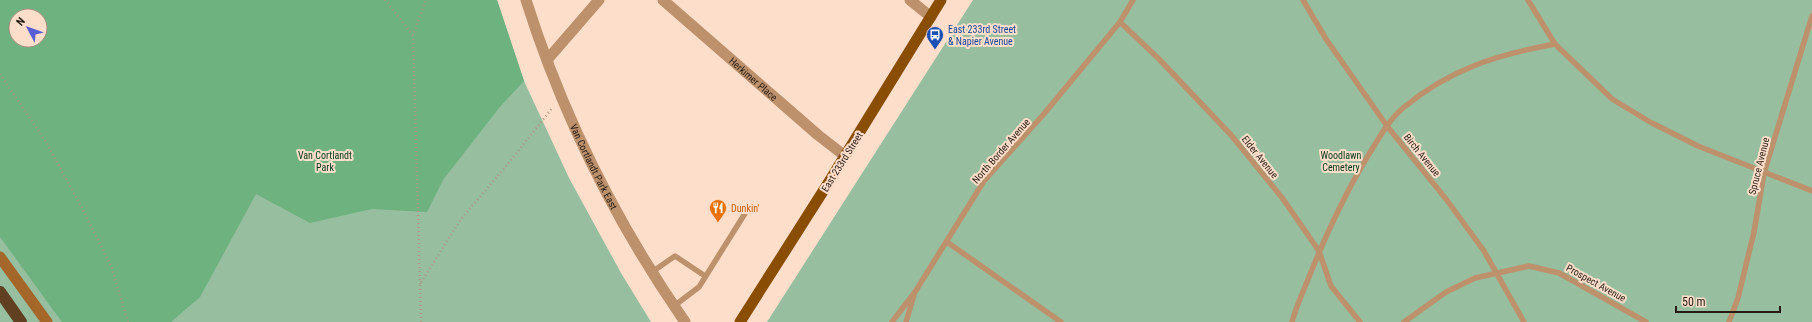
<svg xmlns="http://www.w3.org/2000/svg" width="1812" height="322" viewBox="0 0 1812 322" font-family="'Roboto Condensed',sans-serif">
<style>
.green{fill:#96be9f;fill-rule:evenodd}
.forest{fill:#6db27f;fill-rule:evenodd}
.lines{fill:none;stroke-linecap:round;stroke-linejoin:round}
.path{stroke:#ae9787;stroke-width:2.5;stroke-dasharray:1 3;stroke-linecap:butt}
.service{stroke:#bc916c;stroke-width:5.5}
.minor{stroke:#bc916c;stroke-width:11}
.tertiary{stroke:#bc916c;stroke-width:11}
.secondary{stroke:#a56629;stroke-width:11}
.primary{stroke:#894d03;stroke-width:11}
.motorway{stroke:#614022;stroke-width:12}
.labels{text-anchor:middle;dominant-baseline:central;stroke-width:4;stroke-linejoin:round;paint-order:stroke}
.transit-label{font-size:10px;fill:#164399;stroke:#fddeca;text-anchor:start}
.street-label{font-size:10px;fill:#261b14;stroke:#fddeca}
.park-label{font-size:10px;fill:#003616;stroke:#fddeca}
.food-label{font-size:10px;fill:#c56008;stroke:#fddeca;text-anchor:start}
</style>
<rect width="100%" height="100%" fill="#fddeca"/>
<!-- green -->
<g class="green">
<path d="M0,0H497L524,81L569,178L621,273L651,322H0ZM16,16H40V40H16Z"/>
<path d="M973,0H1812V322H767Z"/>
</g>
<!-- forest -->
<path class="forest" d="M0,0H497L524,81L499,108L443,180L427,212L372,209L310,223L256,194L200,297L171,322H62L0,237ZM16,16H40V40H16Z"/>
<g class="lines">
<!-- path -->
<g class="path">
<path d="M385,0L413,35"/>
<path d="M0,74L46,142L80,204L112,268L128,322"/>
<path d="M420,284L413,35L426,0"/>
<path d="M421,322L420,284L461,219L507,165L553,107"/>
</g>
<!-- service -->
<g class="service">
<path d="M1303,0L1326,39L1387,126L1446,199L1484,251L1524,322"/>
<path d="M1528,0L1555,44L1612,99L1650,122L1698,146L1812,191"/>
<path d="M1120,22L1159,59L1231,135L1283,199L1319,251L1331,286L1360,322"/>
<path d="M947,242L1061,322"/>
<path d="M652,272L675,256L705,276"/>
<path d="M674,306L699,287L749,207"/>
<path d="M892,322L915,292L984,181L1043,115L1120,22L1133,0"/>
<path d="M906,322L914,295"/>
<path d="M1292,322C1296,307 1303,292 1309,277C1327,232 1348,187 1374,146C1382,133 1391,118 1403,108C1450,69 1496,55 1555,44"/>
<path d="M1404,322L1446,292L1475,278L1529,266L1559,273L1646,322"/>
<path d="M1729,322L1738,298L1754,232L1764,173L1812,16"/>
</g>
<!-- minor -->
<g class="minor">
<path id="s1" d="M663,0L818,135L845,156"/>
<path d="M910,0L931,17"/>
<path d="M547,60L599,0"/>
</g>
<!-- tertiary -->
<path class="tertiary" id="s2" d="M526,0C562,114 617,224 685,322"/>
<!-- secondary -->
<path class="secondary" d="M0,257L47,322"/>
<!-- primary -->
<path class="primary" d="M740,322L827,185L941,0"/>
<!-- motorway -->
<path class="motorway" d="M0,292L21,322"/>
</g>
<!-- icons -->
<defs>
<symbol id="bus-pin" viewBox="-11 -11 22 30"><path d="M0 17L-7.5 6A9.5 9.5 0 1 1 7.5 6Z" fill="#1a4fb4" stroke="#fddeca"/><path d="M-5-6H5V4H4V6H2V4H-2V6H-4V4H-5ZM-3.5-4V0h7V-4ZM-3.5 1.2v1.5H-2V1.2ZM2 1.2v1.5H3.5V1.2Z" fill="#fff"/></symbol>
<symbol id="restaurant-pin" viewBox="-11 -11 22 30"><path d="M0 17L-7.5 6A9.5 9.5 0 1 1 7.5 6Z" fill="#e8710a" stroke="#fddeca"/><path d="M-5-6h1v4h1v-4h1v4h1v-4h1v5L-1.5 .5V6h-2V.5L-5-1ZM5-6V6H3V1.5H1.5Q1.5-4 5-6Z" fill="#fff"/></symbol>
</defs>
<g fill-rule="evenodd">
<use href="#bus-pin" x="925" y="25" width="20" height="27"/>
<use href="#restaurant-pin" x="708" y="198" width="20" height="27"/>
</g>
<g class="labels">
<!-- transit labels -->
<g class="transit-label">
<text x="948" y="29">East 233rd Street<tspan x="948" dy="12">&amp; Napier Avenue</tspan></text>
</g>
<!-- street labels -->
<g class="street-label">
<text stroke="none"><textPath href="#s1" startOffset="120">Herkimer Place</textPath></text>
<text transform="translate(1001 151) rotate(-49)">North Border Avenue</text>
<text transform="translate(1422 155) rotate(51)">Birch Avenue</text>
<text transform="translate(1260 157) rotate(51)">Elder Avenue</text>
<text transform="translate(842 162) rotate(-58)">East 233rd Street</text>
<text stroke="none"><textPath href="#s2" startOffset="180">Van Cortlandt Park East</textPath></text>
<text transform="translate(1759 166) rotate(-76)">Spruce Avenue</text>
<text transform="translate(1596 283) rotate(29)">Prospect Avenue</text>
</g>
<!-- park labels -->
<g class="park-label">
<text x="325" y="155">Van Cortlandt<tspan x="325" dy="12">Park</tspan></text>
<text x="1341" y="155">Woodlawn<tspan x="1341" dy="12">Cemetery</tspan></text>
</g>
<!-- food labels -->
<g class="food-label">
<text x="731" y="208">Dunkin'</text>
</g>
</g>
<!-- north arrow -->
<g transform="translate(28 28) rotate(311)"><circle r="19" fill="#fddeca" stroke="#a79081"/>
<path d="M0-3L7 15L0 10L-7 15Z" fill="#595dd5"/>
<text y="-6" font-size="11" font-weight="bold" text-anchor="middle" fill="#261b14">N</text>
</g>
<!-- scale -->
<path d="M1676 306v6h104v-6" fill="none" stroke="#261b14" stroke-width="2"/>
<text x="1682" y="306" font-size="12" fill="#261b14" stroke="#fddeca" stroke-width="3" paint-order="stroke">50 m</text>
</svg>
